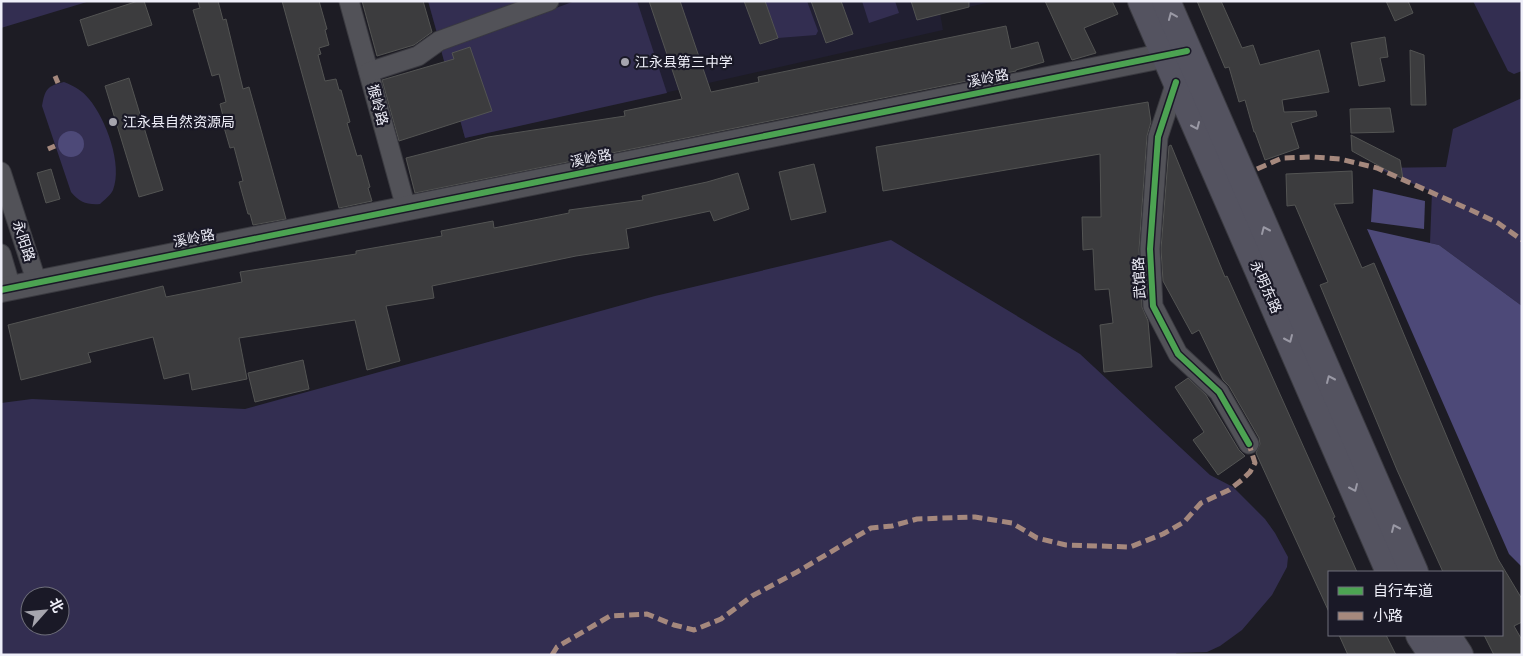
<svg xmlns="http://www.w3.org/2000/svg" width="1523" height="656" viewBox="0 0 1523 656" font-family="'Crimson Pro','Noto Sans SC',serif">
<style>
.built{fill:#211f32}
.green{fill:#332e51;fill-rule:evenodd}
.water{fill:#4d4978}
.building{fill:#3c3c3e;stroke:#535453}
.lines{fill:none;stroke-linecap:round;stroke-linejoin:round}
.minor-casing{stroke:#3a3a40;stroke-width:21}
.tertiary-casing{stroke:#3a3a40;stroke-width:26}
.primary-casing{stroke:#3a3a40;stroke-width:30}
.minor{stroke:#525258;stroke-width:19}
.tertiary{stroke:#525258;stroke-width:24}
.primary{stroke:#545360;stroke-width:28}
.quiet{stroke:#a5887d;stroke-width:5;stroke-dasharray:10 5;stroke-linecap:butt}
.cycleway-casing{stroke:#1a1927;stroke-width:9}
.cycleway{stroke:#4ca352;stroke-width:6}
.oneway{stroke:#9a99a5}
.poi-dot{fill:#a6a5ae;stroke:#1a1927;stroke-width:2}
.labels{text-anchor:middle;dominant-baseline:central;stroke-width:4.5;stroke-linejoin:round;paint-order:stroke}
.poi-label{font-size:14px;fill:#efeff9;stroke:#1a1927;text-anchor:start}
.street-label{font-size:14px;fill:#efeff9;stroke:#1a1927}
</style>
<rect width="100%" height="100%" fill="#1d1c24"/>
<!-- built -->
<path class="built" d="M428,1H996L940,13L943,30L465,138Z"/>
<!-- green -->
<g class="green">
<path d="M1,1H90L1,28Z"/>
<path d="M428,1H526L437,33Z"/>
<path d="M575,1H637L667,93L465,138L441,50Z"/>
<path d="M765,1H807L818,31L816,35L778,38Z"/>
<path d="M862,1H895L899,13L869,23Z"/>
<path d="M1473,1H1522V71L1514,74L1508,71Z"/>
<path d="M64,82C74,86 83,91 89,99C106,119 123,165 113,190C110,196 104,200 100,204C87,205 79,202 71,192L42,106C45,89 47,86 64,82Z"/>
<path d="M1522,98V306L1439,245L1430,243L1432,192L1377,168L1446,167L1453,129Z"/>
<path d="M891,240L1080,354L1210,475L1233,487L1265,519L1275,533L1288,557L1287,567L1272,595L1242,630L1220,646L1207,652L1176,653L1177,655H1V403L32,399L245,409L655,296ZM30,596H60V626H30Z"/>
</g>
<!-- water -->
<g class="water">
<circle cx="71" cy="144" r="13"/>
<path d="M1373,189L1425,201L1424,229L1371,222Z"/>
<path d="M1367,229L1439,245L1522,306V567L1509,554Z"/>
</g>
<!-- building -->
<g class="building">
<path d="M138,1H144L152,25L88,46L80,20Z"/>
<path d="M198,1H218L223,20L226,19L243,89L249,87L286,219L253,225L250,214H248L239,182L243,181L234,147L230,148L221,117L223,116L220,104L226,102L219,74L212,76L193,10L200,8Z"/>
<path d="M282,1H319L327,29L325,30L329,45L319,48L321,54L318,55L325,81L336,79L339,90H341L350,122L347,123L357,156L361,155L370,187L368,188L372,201L339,208Z"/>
<path d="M362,1H423L432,32L414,45L377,56Z"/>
<path d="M649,1H680L711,92L759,82L758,77L1006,26L1011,49L1038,42L1044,62L1016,70V71L415,193L406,158L488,137L625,116L624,111L682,99Z"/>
<path d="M744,1H765L778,38L760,44Z"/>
<path d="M811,1H841L853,34L826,43Z"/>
<path d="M911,1H969V7L917,20Z"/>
<path d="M1045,1H1112L1118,14L1084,28L1096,53L1072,60Z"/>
<path d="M1197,1H1221L1242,48L1253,45L1260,65L1319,50L1329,92L1282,100L1284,112L1316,111L1317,116L1291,123L1299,148L1265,160L1255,132H1254L1245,100L1239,102L1229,67L1225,68Z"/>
<path d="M1386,1H1408L1413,13L1395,21Z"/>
<path d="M1385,37L1388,57L1380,58L1385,81L1359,86L1351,43Z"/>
<path d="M470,47L492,111L399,141L382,80L454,59L452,53Z"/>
<path d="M1410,50L1424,55L1426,105H1411Z"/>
<path d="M129,78L163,190L139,197L105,86Z"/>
<path d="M1148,102L1151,122L1147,136L1139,250L1142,307L1148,321L1152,367L1104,372L1100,325L1113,323L1109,289L1095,290L1093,249L1083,250L1082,217H1101L1100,154L883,191L876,147Z"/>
<path d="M1390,108L1394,132L1351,133L1350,109Z"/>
<path d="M1351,135L1400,160L1403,179L1352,151Z"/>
<path d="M1171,145L1225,277L1227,276L1335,517L1333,518L1357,572H1329V612L1256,453L1260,444L1259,438L1229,386L1223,380L1199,330L1192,334L1163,281L1161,249L1169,146Z"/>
<path d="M814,164L826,212L791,220L779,172Z"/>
<path d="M51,169L60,199L46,203L37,173Z"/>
<path d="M1352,171L1353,203L1334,204L1362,268L1374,263L1498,559L1522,599V622L1514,626L1522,640V655H1494L1484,635H1502V572H1443L1397,470L1320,285L1328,282L1295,205L1287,206L1286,174Z"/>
<path d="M738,173L749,209L714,221L710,211L626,229L629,248L576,256L432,286L434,298L386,306L400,361L367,370L355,320L239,338L247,379L192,390L189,373L164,379L153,337L88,353L91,362L21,380L8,325L163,286L166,297L242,282L240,272L356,254V251L442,236L441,231L493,221L494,228L569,213V210L643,200L642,196L707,182Z"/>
<path d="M303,360L309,389L255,402L248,373Z"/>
<path d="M1188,378L1206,395L1239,450L1245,456L1218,475L1193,440L1204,432L1175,387Z"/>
<path d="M1339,635H1386L1396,655H1348Z"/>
</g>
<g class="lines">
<defs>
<g id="minor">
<path d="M349,1L406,208"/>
<path d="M369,72L418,56L439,41L549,1"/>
<path d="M1176,82L1158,137L1150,249L1153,306L1178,354L1219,392L1249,444"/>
<path d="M1,172L37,283"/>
<path d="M1,254L11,288"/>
</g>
<path id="tertiary" d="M1,290L1182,52"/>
<g id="primary">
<path d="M1142,1L1390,572"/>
<path d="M1166,1L1414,572"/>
<path d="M1420,635L1433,655"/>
<path d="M1446,635L1459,655"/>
</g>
</defs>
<!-- minor casing -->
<use href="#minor" class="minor-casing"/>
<!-- tertiary casing -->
<use href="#tertiary" class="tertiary-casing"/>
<!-- primary casing -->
<use href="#primary" class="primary-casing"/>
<!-- minor -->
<use href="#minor" class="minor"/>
<!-- tertiary -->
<use href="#tertiary" class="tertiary"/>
<!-- primary -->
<use href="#primary" class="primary"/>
<!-- quiet -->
<g class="quiet">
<path d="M55,76L58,83"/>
<path d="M48,149L55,146"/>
<path d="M1257,169L1282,158L1313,157L1340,159L1377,168L1475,212L1498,223L1522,240"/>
<path d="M552,655L557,647L610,616L647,614L674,625L694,630L721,619L752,596L797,572L871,528L892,526L917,519L975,517L1012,523L1037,538L1066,545L1130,547L1163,534L1184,522L1201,503L1229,490L1243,479L1250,472L1255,463L1249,444"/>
</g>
<defs>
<g id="cycleway">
<path d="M1176,82L1158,137L1150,249L1153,306L1178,354L1219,392L1249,444"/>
<path d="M1,290L1187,51"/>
</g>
</defs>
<!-- cycleway casing -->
<use href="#cycleway" class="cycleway-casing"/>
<!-- cycleway -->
<use href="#cycleway" class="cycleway"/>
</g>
<!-- one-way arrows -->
<defs><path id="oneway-chevron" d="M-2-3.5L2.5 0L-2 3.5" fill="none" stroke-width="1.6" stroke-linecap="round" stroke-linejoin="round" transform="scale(1.25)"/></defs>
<g class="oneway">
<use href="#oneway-chevron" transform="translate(1172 16) rotate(-113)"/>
<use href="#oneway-chevron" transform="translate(1196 126) rotate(66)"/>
<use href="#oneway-chevron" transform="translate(1265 230) rotate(-114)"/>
<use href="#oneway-chevron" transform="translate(1289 339) rotate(66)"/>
<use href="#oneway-chevron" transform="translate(1330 379) rotate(-114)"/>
<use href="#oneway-chevron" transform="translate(1354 488) rotate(66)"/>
<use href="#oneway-chevron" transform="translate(1395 528) rotate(-114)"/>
</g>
<!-- markers -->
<g class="poi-dot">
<circle cx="625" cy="62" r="5"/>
<circle cx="113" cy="122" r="5"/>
</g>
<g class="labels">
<!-- poi labels -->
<g class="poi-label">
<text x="635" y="62">江永县第三中学</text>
<text x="123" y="122">江永县自然资源局</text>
</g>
<!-- street labels -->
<g class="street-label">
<text transform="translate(988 78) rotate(-11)">溪岭路</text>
<text transform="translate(378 105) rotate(75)">猴岭路</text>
<text transform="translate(591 158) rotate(-11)">溪岭路</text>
<text transform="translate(194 238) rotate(-11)">溪岭路</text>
<text transform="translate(24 241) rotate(72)">永阳路</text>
<text transform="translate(1139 278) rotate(-93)">武馆路</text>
<text transform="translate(1266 287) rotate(66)">永明东路</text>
</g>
</g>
<!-- border -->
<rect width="1523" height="656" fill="none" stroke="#efeff9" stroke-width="5"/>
<!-- legend -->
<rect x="1328" y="571" width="175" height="65" fill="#1a1927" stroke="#6f6f7b"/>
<rect x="1338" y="587" width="25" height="8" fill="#4ca352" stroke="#6f6f7b"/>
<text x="1373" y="596" font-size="15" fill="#efeff9">自行车道</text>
<rect x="1338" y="612" width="25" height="8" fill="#a5887d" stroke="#6f6f7b"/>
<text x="1373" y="621" font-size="15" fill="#efeff9">小路</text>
<!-- north arrow -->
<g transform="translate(45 611) rotate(63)"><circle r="24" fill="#1a1927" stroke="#6f6f7b"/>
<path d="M0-4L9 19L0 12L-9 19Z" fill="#a6a5ae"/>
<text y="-8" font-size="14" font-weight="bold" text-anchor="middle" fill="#efeff9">北</text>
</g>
</svg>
